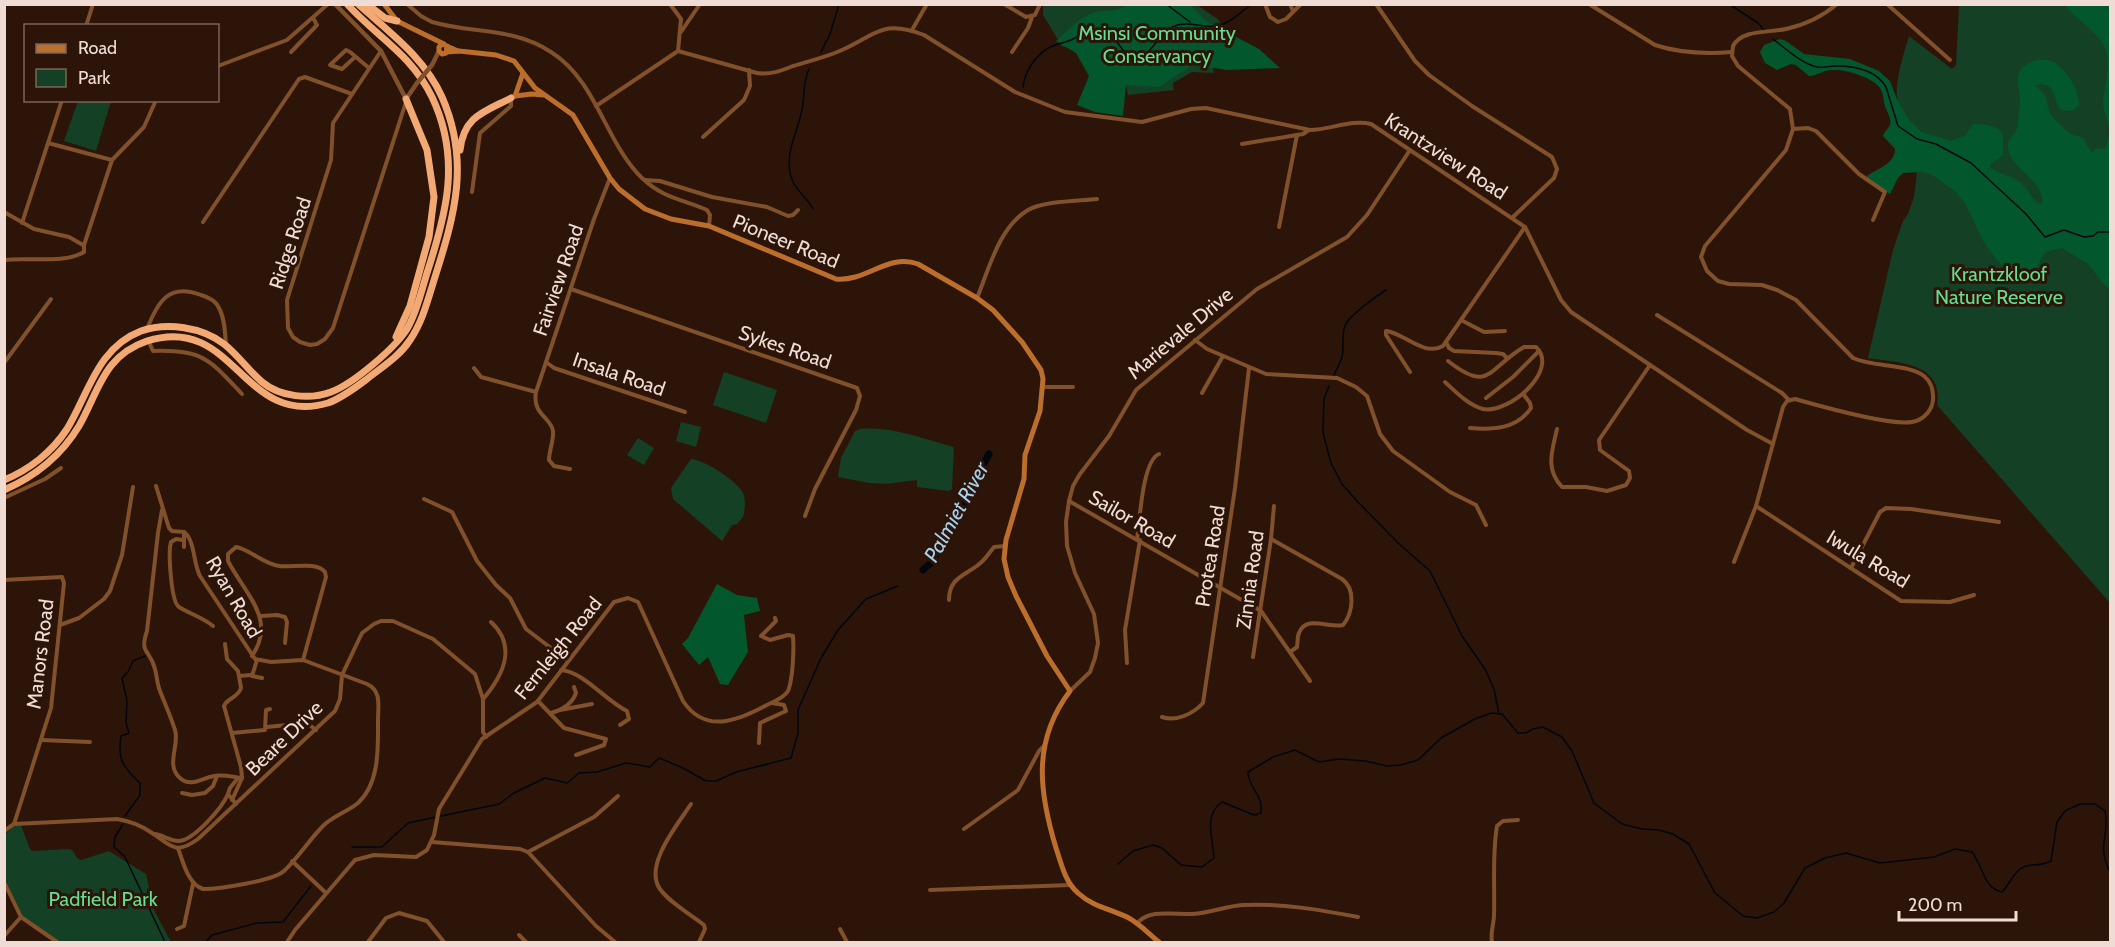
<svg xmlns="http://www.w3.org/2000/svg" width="2115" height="947" viewBox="0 0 2115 947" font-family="Cabin,sans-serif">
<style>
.green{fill:#144025}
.forest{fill:#03572d}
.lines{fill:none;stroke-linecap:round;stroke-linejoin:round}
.stream{stroke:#00070e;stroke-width:1.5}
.river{stroke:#00070e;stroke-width:7}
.minor{stroke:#81512b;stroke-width:4}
.tertiary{stroke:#81512b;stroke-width:4.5}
.secondary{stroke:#bc6e2c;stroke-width:5}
.motorway{stroke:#f3a973;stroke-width:7}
.tertiary-bridge{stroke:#81512b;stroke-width:4.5}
.labels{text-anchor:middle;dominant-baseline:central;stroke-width:6;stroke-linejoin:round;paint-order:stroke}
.park-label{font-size:20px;fill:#64df92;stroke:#2c1408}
.street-label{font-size:20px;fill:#efddd5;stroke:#2c1408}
.water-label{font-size:21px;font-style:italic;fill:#a4d2ee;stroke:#2c1408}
</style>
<rect width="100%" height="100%" fill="#2c1408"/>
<!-- green -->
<g class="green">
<path d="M1043,5H1197L1219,20L1222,32L1205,37L1214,73L1192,72L1173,83L1174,90L1128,95L1122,66L1062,46L1043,15Z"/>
<path d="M1959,5H2110V603L1937,405C1944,362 1898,363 1868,358L1893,250L1903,221L1908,214L1914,197L1922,132C1913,123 1898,110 1897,97C1895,80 1904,53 1909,36L1952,69L1956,65Z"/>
<path d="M78,101H111L96,151L64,141Z"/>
<path d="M724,372L777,390L766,423L713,405Z"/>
<path d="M681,422L701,427L696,447L676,441Z"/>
<path d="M860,429C892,426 923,439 954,447L952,489L949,491L917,487V480L886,484L869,483L838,477L841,458L855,431Z"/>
<path d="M638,438L654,448L644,465L627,455Z"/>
<path d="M691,459C705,460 737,481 743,493C746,501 745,510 743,517L737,524L732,525L722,541L673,499L671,488Z"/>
<path d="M21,825L30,849L32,851L69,849L73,851L77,858L81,860L109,851L146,874L154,910L171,942H60L21,916L15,906L5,878V834L15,826Z"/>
</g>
<!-- forest -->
<g class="forest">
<path d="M1129,4L1190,5L1208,22L1259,49L1280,68L1227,70L1192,65L1159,87L1126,85L1123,116L1095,112L1077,105L1089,76L1076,53L1056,41C1067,32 1081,15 1096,12C1113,9 1111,14 1129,4Z"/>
<path d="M2065,5H2110V128C2108,121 2103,110 2103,102C2105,84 2112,63 2104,46C2096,30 2076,20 2065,5Z"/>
<path d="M1780,39L1786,41L1804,54L1850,59L1879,71L1890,81L1897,99L1908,118L1922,132L1951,141L1966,135L1973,124C1982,124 2001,125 2003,136C2004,142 2002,148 2003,155L1990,165V167C1999,174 2008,175 2017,180C2025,185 2031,196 2037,203L2042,204C2045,181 2014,171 2009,152C2004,136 2018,136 2018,123C2018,116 2020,108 2020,101C2020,92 2016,82 2019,73C2024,61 2044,56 2055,63C2067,71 2080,91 2079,105L2072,111L2061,110C2052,98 2057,81 2035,85L2045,95L2050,114L2055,120L2069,133L2083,138L2089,149L2093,152L2095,149L2106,148L2108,138H2110V289L2105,286L2088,264L2062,248L2045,252L2035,271L2030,275H2021L2008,271L1996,259L1983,241L1967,207L1956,192L1931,174L1923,172L1903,173L1898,178L1890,194L1867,180V176C1878,168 1895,164 1895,149L1883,136C1884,132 1888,129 1890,125C1892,119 1887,112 1885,106C1883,100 1884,95 1880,88C1872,77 1845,69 1832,70C1823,70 1817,76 1809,76L1796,65L1791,64L1777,70L1765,63L1760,52L1764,45Z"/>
<path d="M717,584L737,595L757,598L760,611L744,615L748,652L728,685L720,684L708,657L699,665L682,644L688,638Z"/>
</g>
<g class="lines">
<!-- stream -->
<g class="stream">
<path d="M1166,4L1190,22"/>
<path d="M1729,4L1758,23L1764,30"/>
<path d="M1773,39C1786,49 1801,63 1817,67C1823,68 1830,66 1836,66C1854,66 1876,70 1886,87L1898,126L1917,139L1936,144L1971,163L2026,214L2045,237L2064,230L2084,237L2093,236L2098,232H2110"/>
<path d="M821,52L830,34L839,4"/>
<path d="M809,69C802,85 805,95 802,110C797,135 782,156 793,182C798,192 808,199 813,209"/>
<path d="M1023,87C1025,72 1034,57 1047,49C1054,44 1065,43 1073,39C1081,35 1094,28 1103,30C1118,33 1120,59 1138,56C1155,53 1157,34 1172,27C1189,19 1205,30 1221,25C1233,21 1242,11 1252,4"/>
<path d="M1334,375C1337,369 1340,363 1342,357C1345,347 1340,334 1346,324C1349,316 1378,295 1386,290"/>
<path d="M1329,386L1324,399L1323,433L1331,463L1342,484L1357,501L1398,543L1430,571L1462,636L1485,669L1494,689L1499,714"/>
<path d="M125,816L140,795V783C124,768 117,760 121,736L129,733L126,723L127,701L122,678L128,672L133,661L145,656"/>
<path d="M123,824L115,837L114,847L125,857L165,942"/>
<path d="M352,847H382L408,823L499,804L514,793L545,778L567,783L579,773L597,772L626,763L650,767L659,758L683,768L706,781H716L736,772L791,758L798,733V710L821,658L838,630L866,599L898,586"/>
<path d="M1118,864L1133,851L1153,845L1162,848L1181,865L1202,867L1214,858C1213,839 1203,815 1222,802L1254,815L1261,813C1263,793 1249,790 1248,772L1273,757L1295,750L1319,762L1339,759L1365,761L1387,766L1401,765L1418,760L1441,738L1475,719L1491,713L1502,714L1518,733H1526L1533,729L1543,727L1562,737L1572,751L1594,803L1622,824L1642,829L1659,830L1673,834L1689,844L1715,893L1743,916L1757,918L1774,912L1784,903L1805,868L1825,858L1846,853L1880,863L1934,857L1955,849L1972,852C1983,866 1983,888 2002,892C2010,884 2015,869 2026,866C2036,863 2039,867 2051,861L2057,822L2065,811L2080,804H2095L2105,811C2110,838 2096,844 2110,872"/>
<path d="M206,942L212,935L257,923L283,922L311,886"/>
</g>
<!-- river -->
<path class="river" d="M923,570L932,562L939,546L963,509L968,491L989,454"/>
<!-- minor -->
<g class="minor">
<path d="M407,4L421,16L432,22C474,34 513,27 551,52C597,81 605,142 642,178C664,199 683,199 707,210L710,215L709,226"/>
<path d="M670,4L681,19L678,51"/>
<path d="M1004,4L1026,17L1035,15L1040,4"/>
<path d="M1265,4L1270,17L1278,22L1286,19L1301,4"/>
<path d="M1290,4L1293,11"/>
<path d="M1376,4L1415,61L1429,75L1472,106L1552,157L1557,169L1554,178L1513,217"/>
<path d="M1589,4L1655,45C1679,53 1707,54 1732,52"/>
<path d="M1887,4L1950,60"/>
<path d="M86,26L93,4"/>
<path d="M912,30L927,4"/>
<path d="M681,32L700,4"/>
<path d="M381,51L333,123L331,160L287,300L288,328L293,337L300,342L310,345L317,344L325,339L333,328L406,102"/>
<path d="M291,52L317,25L313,18"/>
<path d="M1012,52L1028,28L1032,17"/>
<path d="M355,57L342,69L330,65L346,50L350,52L369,68"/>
<path d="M218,66L287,40L328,4"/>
<path d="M596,106L678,51L757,73C770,75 781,71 793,66C809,61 827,57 842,50C877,34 883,19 924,35L1015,92L1065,112L1142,122L1191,109L1206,108L1310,130C1330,130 1351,119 1371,124L1525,227L1561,300L1571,312L1747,430L1773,444"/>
<path d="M1793,129L1808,128L1816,131L1859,174L1885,192L1873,220"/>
<path d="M703,137L744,100L750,86L749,70"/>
<path d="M48,143L112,160"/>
<path d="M1242,144L1303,134L1309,130"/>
<path d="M645,180L660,181L712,197L767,207L788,216L793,215L798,210"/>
<path d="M472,192L480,133L511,106V99"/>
<path d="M4,212L34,229L69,237L83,245"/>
<path d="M203,222L299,79L305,77L352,94"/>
<path d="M22,223L62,100"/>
<path d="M1279,227L1297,135"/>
<path d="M4,260C27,257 65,264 84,252V245L112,160L144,127L156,100"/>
<path d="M571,289L857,388L860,396L856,410L815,489L805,516"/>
<path d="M977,298C989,269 999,227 1028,210C1043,201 1079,201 1097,199"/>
<path d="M1657,315L1782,393L1789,400"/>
<path d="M1461,320L1484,332L1505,331"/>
<path d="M147,329C158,301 169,283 201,295C208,297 216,301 219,308C225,319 225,333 226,345"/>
<path d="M4,331V343"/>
<path d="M1195,340L1207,349L1266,374L1337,378L1356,387L1367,396L1380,434L1393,451L1450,492L1476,505L1486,525"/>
<path d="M149,342L153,351C203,349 210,360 242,394"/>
<path d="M1446,342L1449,348L1454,351L1496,353L1503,354L1507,358"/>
<path d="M546,362L554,368L685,412"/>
<path d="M4,363L51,299"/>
<path d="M474,368L481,377L536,392C532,415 551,417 553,431C554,440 549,451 549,460L554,466L570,469"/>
<path d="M1410,372L1386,335V331C1404,333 1424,357 1443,346L1525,227"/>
<path d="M1445,382C1456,392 1468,405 1483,409C1509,414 1560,370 1536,347H1524C1488,368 1490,394 1448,361"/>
<path d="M1043,387H1073"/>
<path d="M536,392L594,219L610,178"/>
<path d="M1202,393L1223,356"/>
<path d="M1486,398L1513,377L1539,351"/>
<path d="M1470,428C1493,430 1517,429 1531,408L1530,403L1524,395"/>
<path d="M1557,429C1552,451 1545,469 1562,487H1586L1607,491L1626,485L1630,478L1629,471L1600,450L1599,440L1650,365"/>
<path d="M156,486L169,528L172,531L184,532"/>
<path d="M4,498L45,479L61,468"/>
<path d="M424,499L452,512L477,561L496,585L510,598L526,629L568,661"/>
<path d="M1069,501L1261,611L1310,681"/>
<path d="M1756,506L1901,601L1950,602L1974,595"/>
<path d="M162,510L158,533L147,631C139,654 150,649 155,669C157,676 157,684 160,691C165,704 171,717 175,730C180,744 165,766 180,778C191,788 202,778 214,776C223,774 233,777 242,778"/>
<path d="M1137,539C1140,521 1142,461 1159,454"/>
<path d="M1271,539L1342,579C1356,589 1353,613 1343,625C1330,629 1306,614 1299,633C1297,637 1298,642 1297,647L1290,652"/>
<path d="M183,540L176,539L171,542L170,547C169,557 171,602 179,607C190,614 202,617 213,626"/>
<path d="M184,547V532"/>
<path d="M1734,562L1756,506L1783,407L1787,401L1795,399C1820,406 1889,426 1912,422C1924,420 1934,409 1933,396C1933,388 1930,381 1924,376C1909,364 1873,367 1853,358L1796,300L1777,290L1762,285L1729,284L1718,281L1707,271L1701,257L1705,246L1786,150L1793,129L1790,109L1738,66L1732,56L1733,46C1742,29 1769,33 1786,29C1804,25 1823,16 1837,4"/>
<path d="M1851,568L1880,512L1886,508L1911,509L1999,522"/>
<path d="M4,580L62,577L64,583L51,708L14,824L4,831"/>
<path d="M949,600C949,578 964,576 978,565C985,560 989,553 994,547L1005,546"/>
<path d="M261,616L277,615L285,617L287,622L285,643"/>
<path d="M60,625L79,618L104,599L110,591L122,555L133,487"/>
<path d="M225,644L227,659L238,671L241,688C238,698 227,698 224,706L241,767L242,778L232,800"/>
<path d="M252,656C277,619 245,594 228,561V554L236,547C251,550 262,563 279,566C292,568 316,561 325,572L326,577L303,660"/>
<path d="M1253,657L1271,539L1274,506"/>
<path d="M257,660L252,676L262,678"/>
<path d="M1127,663L1125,630L1140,540"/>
<path d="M561,670C584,672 606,701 627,711L629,719L620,725"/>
<path d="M239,676L251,675"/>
<path d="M1070,691L1090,672L1095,658L1098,643L1094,614L1075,573L1067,546L1066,522L1069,501L1073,486L1080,474L1109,436L1136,390L1257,289L1347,237L1367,215L1410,150"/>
<path d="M484,698C504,674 517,646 491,622"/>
<path d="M538,701L564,728L606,739L604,745L576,755"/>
<path d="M560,710L592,704"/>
<path d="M551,713C562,710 572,704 576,693L574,687"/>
<path d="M1162,717C1176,722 1193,714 1203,703L1235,488L1249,368"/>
<path d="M267,727L307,723L316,730"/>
<path d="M232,733L265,730L266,710L270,709"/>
<path d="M41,740L90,742"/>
<path d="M759,743L760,723L786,711L784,705L772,703"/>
<path d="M182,793L192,795L205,793L213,786L217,776"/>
<path d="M236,804L228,794L230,788L238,778"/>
<path d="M691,804C679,823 643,865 660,889C670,903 690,914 704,925L705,929L699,942"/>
<path d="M14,824L117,819C130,821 142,826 152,833C171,845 175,856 198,839L335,711L340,699L342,675L362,633L374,624L381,621H393L433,639L475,674L483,699V732L486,737"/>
<path d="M964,829L1018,790L1039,751L1044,746"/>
<path d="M155,834C163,835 170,841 179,841C194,840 222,808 228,794"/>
<path d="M432,842L520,849L528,852L596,926L615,942"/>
<path d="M178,848C183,862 188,884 203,889C219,889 273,881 284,871C298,858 309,840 323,826C333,816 347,812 358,803C380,783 378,747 378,720C378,706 382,691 367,684L303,660L271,662L255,659L200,576C193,563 195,540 184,532"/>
<path d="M528,852L594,817L618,796"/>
<path d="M292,861L326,893"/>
<path d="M4,882L21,917L57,942"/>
<path d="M930,890L1070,885"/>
<path d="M1137,924C1148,908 1176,915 1193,914C1210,913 1226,906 1243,905C1281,903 1321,910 1358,917"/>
<path d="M177,929L184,926L193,884"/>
<path d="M840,929L847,942"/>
<path d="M519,935L526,942"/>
<path d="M4,936L21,917"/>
<path d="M287,942L295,930L355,860L374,855L416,857L427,850L434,835L439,809L482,739L537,702L614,602L628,598L638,602L683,701C705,734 737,721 765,706C773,702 784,698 788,691C793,679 794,649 793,636L788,635L770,640L761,636L776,621L775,618"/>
<path d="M368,942L386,918L399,913L427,921L444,942"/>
<path d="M1492,942C1490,933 1494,924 1494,915C1495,885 1492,855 1497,826L1503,821L1518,820"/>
</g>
<!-- tertiary -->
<g class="tertiary">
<path d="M335,4L381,51L406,99"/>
<path d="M432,65L439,51"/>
<path d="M406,99L417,83"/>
</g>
<!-- secondary -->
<g class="secondary">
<path d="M384,4L397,21L444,44"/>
<path d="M447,46L446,53L442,54L439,51V47L442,44L458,51"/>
<path d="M447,52L459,51L496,55L514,61L535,88L573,115L610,178L619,189L645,209L671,219L709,226L836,279C866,282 888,253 918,264L977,298L993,310L1022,342L1041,370L1043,379L1040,411L1025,455L1024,479L1006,540L1004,559L1008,577L1016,596L1047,656L1070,691C1032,741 1039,792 1056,848C1061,863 1065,882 1078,893C1092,906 1110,909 1127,917C1139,923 1149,934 1159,942"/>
<path d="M515,96L532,94L543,95"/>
<path d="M515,96L523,73"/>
</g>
<!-- motorway -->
<g class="motorway">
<path d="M367,4L385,18L397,21"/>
<path d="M460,150C464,116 484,112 511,98"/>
<path d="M396,337L410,306L429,237L434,197L427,150L406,99"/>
<path d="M4,480C29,470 52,452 67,429C89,393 97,348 141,331C167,322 202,327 224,344C238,355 248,370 262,382C280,397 310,400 331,392C353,384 395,348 407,329C417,312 421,292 427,273C447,212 461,158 432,97C411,54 378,38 347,4"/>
<path d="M4,490C36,476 61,456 79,426C99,391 103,356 147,341C235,313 242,428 328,403C342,398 355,388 367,379C382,367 399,357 410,340C423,321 428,299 435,277C455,214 470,161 442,97C424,57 390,33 358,4"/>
</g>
<!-- tertiary-bridge -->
<path class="tertiary-bridge" d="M417,83L432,65"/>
</g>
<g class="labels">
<!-- park labels -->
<g class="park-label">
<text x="1157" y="33">Msinsi Community<tspan x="1157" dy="23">Conservancy</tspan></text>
<text x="1999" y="274">Krantzkloof<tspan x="1999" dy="23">Nature Reserve</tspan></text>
<text x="103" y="899">Padfield Park</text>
</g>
<!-- street labels -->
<g class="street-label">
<text transform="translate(1446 156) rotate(33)">Krantzview Road</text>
<text transform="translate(786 241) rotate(22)">Pioneer Road</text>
<text transform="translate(290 243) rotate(-72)">Ridge Road</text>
<text transform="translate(558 280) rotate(-71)">Fairview Road</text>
<text transform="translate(1180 333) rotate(-40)">Marievale Drive</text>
<text transform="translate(785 347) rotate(19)">Sykes Road</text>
<text transform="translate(619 374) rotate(19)">Insala Road</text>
<text transform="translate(1132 519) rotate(30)">Sailor Road</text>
<text transform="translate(1210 556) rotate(-81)">Protea Road</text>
<text transform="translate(1868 559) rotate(31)">Iwula Road</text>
<text transform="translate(1250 580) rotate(-82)">Zinnia Road</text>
<text transform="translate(234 597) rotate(60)">Ryan Road</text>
<text transform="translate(558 648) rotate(-51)">Fernleigh Road</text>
<text transform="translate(40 654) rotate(-83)">Manors Road</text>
<text transform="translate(284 738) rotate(-44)">Beare Drive</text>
</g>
<!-- water labels -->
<g class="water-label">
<text transform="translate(956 512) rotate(-61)">Palmiet River</text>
</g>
</g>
<!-- border -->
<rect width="2115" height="947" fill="none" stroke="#efddd5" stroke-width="12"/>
<!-- legend -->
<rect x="24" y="24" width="195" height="78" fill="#2c1408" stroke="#7a645a" stroke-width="1.5"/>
<rect x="36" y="44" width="30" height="9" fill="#bc6e2c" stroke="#7a645a" stroke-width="1.5"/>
<text x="78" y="54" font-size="18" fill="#efddd5">Road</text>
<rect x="36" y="69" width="30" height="18" fill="#144025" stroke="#7a645a" stroke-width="1.5"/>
<text x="78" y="84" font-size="18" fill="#efddd5">Park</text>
<!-- scale -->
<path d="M1899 911v9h117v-9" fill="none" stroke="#efddd5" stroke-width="3"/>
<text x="1908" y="911" font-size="18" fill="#efddd5" stroke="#2c1408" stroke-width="4.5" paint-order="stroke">200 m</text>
</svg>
